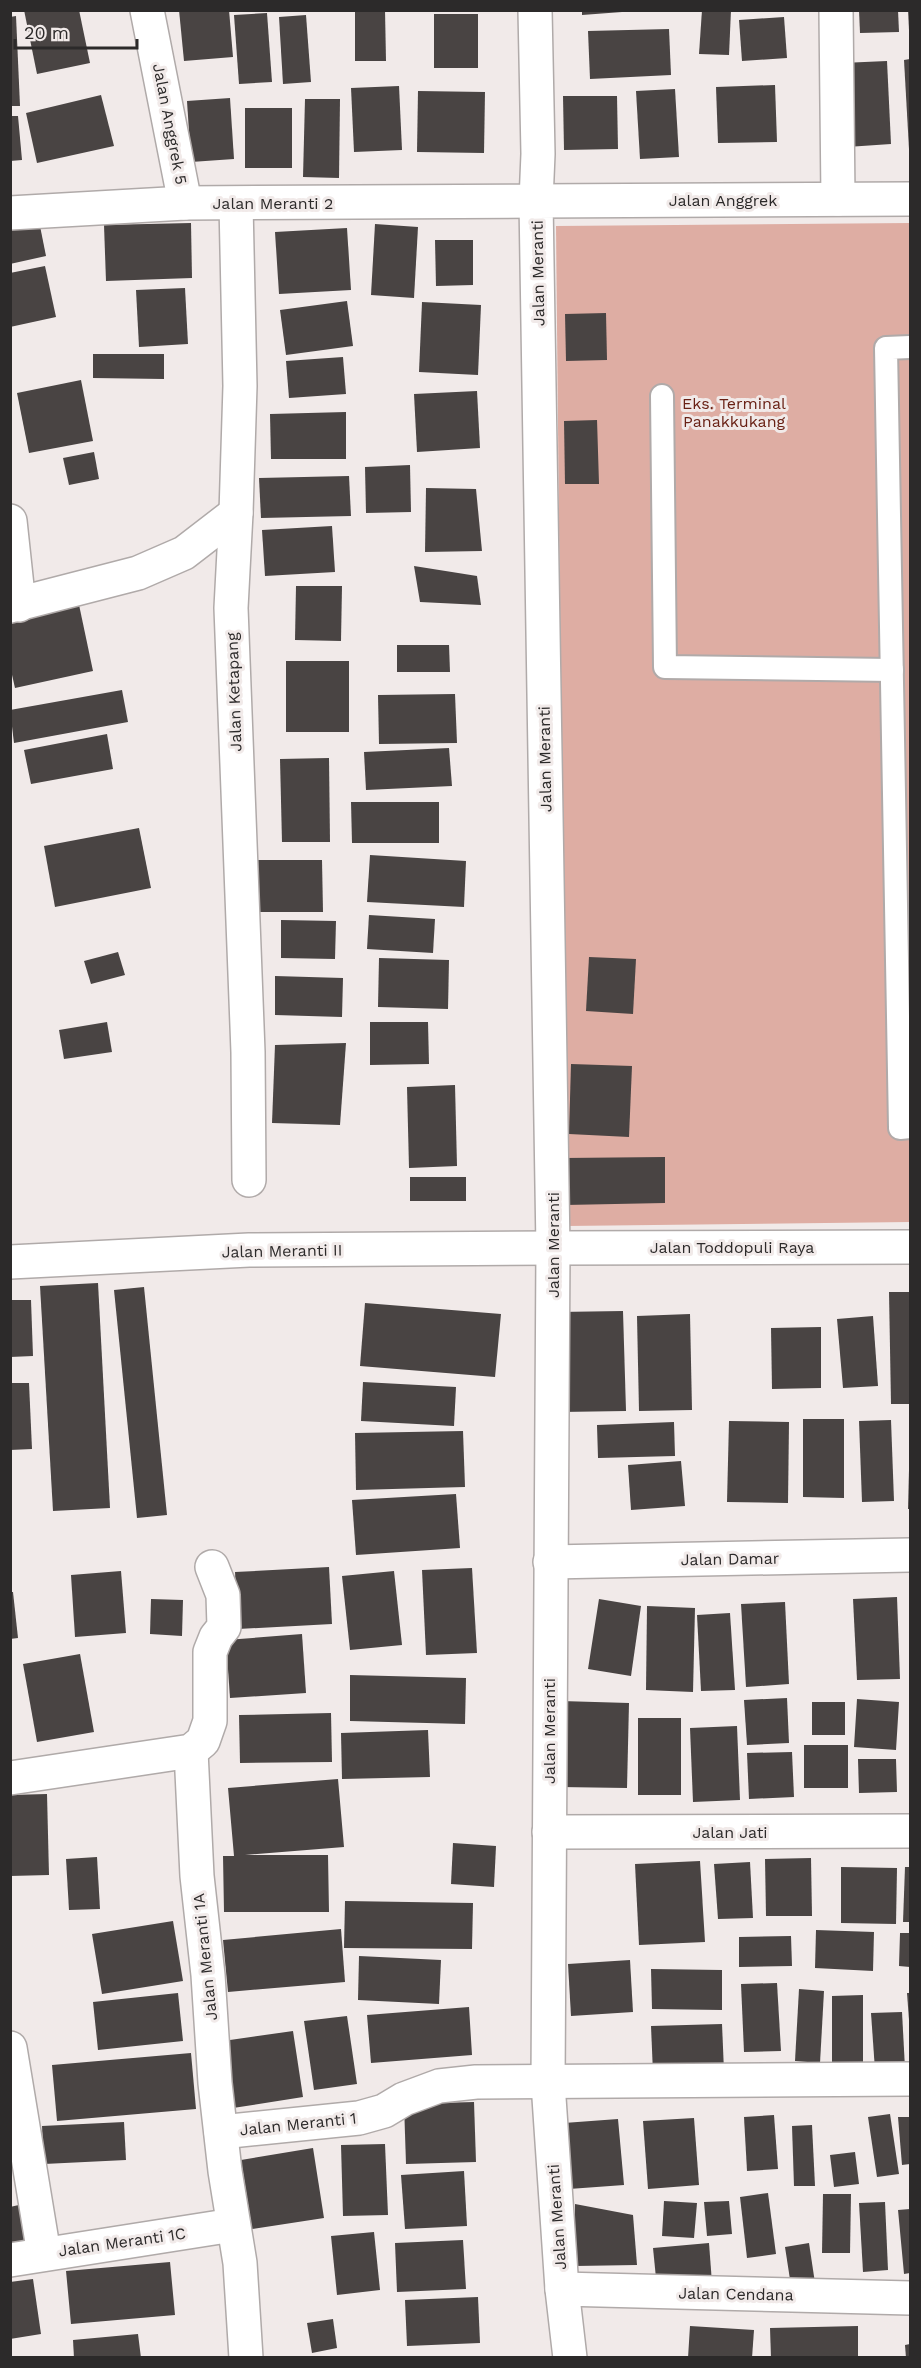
<svg xmlns="http://www.w3.org/2000/svg" width="921" height="2368" viewBox="0 0 921 2368" font-family="'Work Sans',sans-serif">
<style>
.green{fill:#deada3}
.building{fill:#494443}
.lines{fill:none;stroke-linecap:round;stroke-linejoin:round}
.lane-casing{stroke:#b0aaa9;stroke-width:26}
.street-casing{stroke:#b0aaa9;stroke-width:36}
.secondary-casing{stroke:#b0aaa9;stroke-width:36}
.lane{stroke:#fff;stroke-width:22}
.street{stroke:#fff;stroke-width:33}
.secondary{stroke:#fff;stroke-width:33}
.labels{text-anchor:middle;dominant-baseline:central;stroke-width:6;stroke-linejoin:round;paint-order:stroke}
.street-label{font-size:16px;fill:#2c2a2a;stroke:#f1eae9}
.park-label{font-size:16px;fill:#692115;stroke:#f1eae9}
</style>
<rect width="100%" height="100%" fill="#f1eae9"/>
<!-- green -->
<path class="green" d="M910,223V1222L566,1226L556,226Z"/>
<!-- building -->
<g class="building">
<path d="M24,10H79L90,63L37,74Z"/>
<path d="M179,10H229L233,57L184,61Z"/>
<path d="M355,10H385L386,61H355Z"/>
<path d="M582,10H622V12L582,15Z"/>
<path d="M702,10H731L729,55L699,54Z"/>
<path d="M859,10H898L899,32L860,33Z"/>
<path d="M908,10H910V30H909Z"/>
<path d="M267,13L272,82L239,84L234,15Z"/>
<rect x="434" y="14" width="44" height="54"/>
<path d="M306,15L311,82L283,84L279,17Z"/>
<path d="M16,16L20,106H10V17Z"/>
<path d="M784,17L787,58L742,61L739,20Z"/>
<path d="M669,29L671,75L590,79L588,31Z"/>
<path d="M910,59V149H909L904,60Z"/>
<path d="M887,61L891,144L847,147L842,63Z"/>
<path d="M775,85L777,142L718,143L716,87Z"/>
<path d="M399,86L402,150L354,152L351,88Z"/>
<path d="M675,89L679,157L640,159L636,91Z"/>
<path d="M418,91L485,92L484,153L417,152Z"/>
<path d="M101,95L114,146L37,163L26,113Z"/>
<path d="M563,96H617L618,149L564,150Z"/>
<path d="M230,98L234,159L191,162L187,101Z"/>
<path d="M305,99H340L339,178L303,177Z"/>
<rect x="245" y="108" width="47" height="60"/>
<path d="M10,116H18L22,160L10,161Z"/>
<path d="M39,221L46,256L10,264V228Z"/>
<path d="M191,223L192,278L106,281L104,225Z"/>
<path d="M375,224L418,227L414,298L371,295Z"/>
<path d="M347,228L351,290L279,294L275,232Z"/>
<path d="M435,240H473V285L436,286Z"/>
<path d="M45,266L56,317L10,327V273Z"/>
<path d="M185,288L188,344L139,347L136,290Z"/>
<path d="M347,301L353,346L286,355L280,310Z"/>
<path d="M422,302L481,305L478,375L419,372Z"/>
<path d="M606,313L607,360L566,361L565,314Z"/>
<path d="M93,354H164V379L93,378Z"/>
<path d="M343,357L346,394L289,398L286,361Z"/>
<path d="M81,380L93,441L29,453L17,393Z"/>
<path d="M477,391L480,448L417,452L414,394Z"/>
<path d="M346,412V459H271L270,414Z"/>
<path d="M597,420L599,484H565L564,421Z"/>
<path d="M94,452L99,479L69,485L63,458Z"/>
<path d="M410,465L411,512L366,513L365,467Z"/>
<path d="M349,476L351,516L261,518L259,478Z"/>
<path d="M426,488L476,489L482,551L425,552Z"/>
<path d="M332,526L335,572L265,576L262,530Z"/>
<path d="M414,566L477,576L481,605L420,602Z"/>
<path d="M296,586H342L341,641L295,640Z"/>
<path d="M78,600L93,671L15,688L10,666V615Z"/>
<path d="M397,645H449L450,672H397Z"/>
<rect x="286" y="661" width="63" height="71"/>
<path d="M122,690L128,722L14,743L10,710Z"/>
<path d="M455,694L457,743L379,744L378,695Z"/>
<path d="M107,734L113,769L31,784L24,750Z"/>
<path d="M449,748L452,786L366,790L364,752Z"/>
<path d="M329,758L330,842H282L280,759Z"/>
<path d="M351,802H439V843H352Z"/>
<path d="M139,828L151,888L55,907L44,846Z"/>
<path d="M370,855L466,861L464,907L367,902Z"/>
<path d="M255,860H322L323,912H256Z"/>
<path d="M369,915L435,919L433,953L367,949Z"/>
<path d="M281,920L336,921L335,959L281,958Z"/>
<path d="M118,952L125,975L91,984L84,961Z"/>
<path d="M589,957L636,959L633,1014L586,1011Z"/>
<path d="M379,958L449,960L448,1009L378,1007Z"/>
<path d="M275,976L343,978L342,1017L275,1015Z"/>
<path d="M107,1022L112,1052L64,1059L59,1030Z"/>
<path d="M370,1022H428L429,1064L370,1065Z"/>
<path d="M346,1043L340,1125L272,1123L275,1045Z"/>
<path d="M571,1064L632,1066L629,1137L569,1134Z"/>
<path d="M455,1085L457,1166L409,1168L407,1087Z"/>
<path d="M665,1157V1203L565,1205L564,1158Z"/>
<rect x="410" y="1177" width="56" height="24"/>
<path d="M98,1283L110,1508L53,1511L40,1286Z"/>
<path d="M144,1287L167,1515L137,1518L114,1290Z"/>
<path d="M889,1292H910V1404H891Z"/>
<path d="M10,1300H31L33,1356L10,1357Z"/>
<path d="M365,1303L501,1314L495,1377L360,1366Z"/>
<path d="M623,1311L626,1411L561,1412L558,1312Z"/>
<path d="M690,1314L692,1410L639,1411L637,1316Z"/>
<path d="M873,1316L878,1386L843,1388L837,1319Z"/>
<path d="M821,1327V1388L772,1389L771,1328Z"/>
<path d="M363,1382L456,1387L454,1426L361,1421Z"/>
<path d="M10,1383H29L32,1449L10,1450Z"/>
<path d="M803,1419H844V1498L803,1497Z"/>
<path d="M891,1420L894,1501L862,1502L859,1421Z"/>
<path d="M729,1421L789,1422L788,1503L727,1502Z"/>
<path d="M674,1422L675,1456L598,1458L597,1425Z"/>
<path d="M463,1431L465,1487L356,1490L355,1433Z"/>
<path d="M681,1461L685,1506L631,1510L628,1465Z"/>
<path d="M909,1470H910V1509H908Z"/>
<path d="M456,1494L460,1548L356,1555L352,1500Z"/>
<path d="M329,1567L332,1624L238,1629L235,1572Z"/>
<path d="M472,1568L477,1653L426,1655L422,1570Z"/>
<path d="M121,1571L126,1633L75,1637L71,1575Z"/>
<path d="M394,1571L402,1645L350,1650L342,1576Z"/>
<path d="M10,1592H13L18,1638L10,1639Z"/>
<path d="M897,1597L900,1679L857,1680L853,1599Z"/>
<path d="M151,1599L183,1600L182,1636L150,1634Z"/>
<path d="M599,1599L641,1606L631,1676L588,1669Z"/>
<path d="M785,1602L789,1684L746,1687L741,1604Z"/>
<path d="M647,1606L695,1608L693,1692L646,1690Z"/>
<path d="M730,1613L735,1690L701,1691L697,1615Z"/>
<path d="M302,1634L306,1693L230,1698L226,1640Z"/>
<path d="M80,1654L94,1732L37,1742L23,1664Z"/>
<path d="M350,1675L466,1678L465,1724L350,1721Z"/>
<path d="M787,1698L789,1743L747,1745L744,1700Z"/>
<path d="M857,1699L899,1702L896,1750L854,1747Z"/>
<path d="M561,1701L629,1703L627,1788L560,1787Z"/>
<rect x="812" y="1702" width="33" height="33"/>
<path d="M331,1713L332,1762L240,1763L239,1715Z"/>
<rect x="638" y="1718" width="43" height="77"/>
<path d="M737,1726L740,1800L693,1802L690,1728Z"/>
<path d="M428,1730L430,1777L342,1779L341,1733Z"/>
<rect x="804" y="1745" width="44" height="43"/>
<path d="M792,1752L794,1797L749,1799L747,1753Z"/>
<path d="M858,1759H896L897,1792L859,1793Z"/>
<path d="M338,1779L344,1847L245,1855H328L329,1912H224L223,1856H234L228,1788Z"/>
<path d="M47,1794L49,1875L10,1876V1795Z"/>
<path d="M453,1843L496,1846L494,1887L451,1884Z"/>
<path d="M97,1857L100,1909L69,1910L66,1859Z"/>
<path d="M811,1858L812,1916H766L765,1859Z"/>
<path d="M700,1861L705,1942L639,1945L635,1864Z"/>
<path d="M750,1862L753,1918L718,1919L714,1864Z"/>
<path d="M841,1867L897,1868L896,1924L841,1923Z"/>
<path d="M905,1867H910V1922H903Z"/>
<path d="M345,1901L473,1903L472,1949L344,1948Z"/>
<path d="M173,1921L183,1981L102,1994L92,1934Z"/>
<path d="M341,1929L345,1982L228,1992L223,1940Z"/>
<path d="M816,1930L874,1932L873,1971L815,1968Z"/>
<path d="M900,1933H910V1967L899,1966Z"/>
<path d="M791,1936L792,1966L739,1967V1937Z"/>
<path d="M359,1956L441,1960L439,2004L358,2000Z"/>
<path d="M630,1960L633,2012L571,2016L568,1964Z"/>
<path d="M651,1969L722,1970V2010L652,2009Z"/>
<path d="M777,1983L781,2051L744,2052L741,1984Z"/>
<path d="M799,1989L824,1991L820,2063L795,2061Z"/>
<path d="M178,1993L183,2041L98,2050L93,2002Z"/>
<path d="M907,1993H910V2019L909,2020Z"/>
<path d="M863,1995V2065H832V1996Z"/>
<path d="M469,2007L472,2055L371,2063L367,2015Z"/>
<path d="M902,2012L905,2068L875,2070L871,2013Z"/>
<path d="M347,2016L357,2084L314,2090L304,2021Z"/>
<path d="M722,2024L724,2071L653,2073L651,2026Z"/>
<path d="M293,2031L303,2097L233,2108L223,2041Z"/>
<path d="M191,2053L196,2109L57,2121L52,2065Z"/>
<path d="M474,2102L476,2162L406,2164L404,2104Z"/>
<path d="M890,2114L899,2174L877,2177L868,2117Z"/>
<path d="M774,2115L778,2169L747,2171L744,2117Z"/>
<path d="M898,2117H910V2164L902,2165Z"/>
<path d="M694,2118L699,2185L648,2189L643,2121Z"/>
<path d="M618,2119L624,2185L569,2189L564,2123Z"/>
<path d="M124,2122L126,2160L44,2164L42,2126Z"/>
<path d="M812,2125L815,2186H794L792,2126Z"/>
<path d="M385,2144L388,2215L343,2216L341,2145Z"/>
<path d="M313,2148L324,2218L252,2229L241,2160Z"/>
<path d="M855,2152L859,2184L834,2187L830,2155Z"/>
<path d="M464,2171L467,2226L405,2229L401,2175Z"/>
<path d="M768,2193L776,2254L747,2258L740,2197Z"/>
<path d="M823,2194H851L850,2253H822Z"/>
<path d="M664,2201L697,2203L694,2238L662,2236Z"/>
<path d="M729,2201L732,2234L707,2236L704,2202Z"/>
<path d="M885,2202L888,2270L863,2272L859,2203Z"/>
<path d="M23,2204L30,2239L10,2243V2207Z"/>
<path d="M575,2204L633,2215L637,2265L575,2266Z"/>
<path d="M910,2209V2273L904,2274L898,2210Z"/>
<path d="M374,2232L380,2290L337,2295L331,2236Z"/>
<path d="M463,2240L466,2289L397,2292L395,2243Z"/>
<path d="M709,2243L712,2283L657,2288L653,2248Z"/>
<path d="M809,2243L815,2283L791,2286L785,2247Z"/>
<path d="M170,2262L175,2315L71,2324L66,2271Z"/>
<path d="M33,2279L41,2334L10,2339V2282Z"/>
<path d="M478,2297L480,2343L407,2346L405,2300Z"/>
<path d="M333,2319L337,2348L312,2353L307,2323Z"/>
<path d="M690,2326L754,2330L752,2358H688Z"/>
<path d="M858,2326V2358H771L770,2328Z"/>
<path d="M138,2334L141,2358H74L73,2340Z"/>
<path d="M910,2344V2358H906L905,2345Z"/>
</g>
<g class="lines">
<defs>
<g id="lane">
<path d="M910,347L886,348L900,1128L910,1127"/>
<path d="M662,396L665,667L892,670"/>
</g>
<g id="street">
<path d="M147,10L185,203"/>
<path d="M836,10L838,199"/>
<path d="M236,204L240,386L236,513L231,608L248,1052L249,1180"/>
<path d="M10,213L185,203L536,201L538,154L535,10"/>
<path d="M10,521L19,605"/>
<path d="M10,606L138,573L184,553L236,513"/>
<path d="M10,1262L249,1250L553,1248"/>
<path d="M550,1562L910,1555"/>
<path d="M191,1751L197,1876L208,1975L215,2083L225,2171L240,2263L246,2358"/>
<path d="M10,1778L191,1751L203,1741L210,1721V1652L216,1637L224,1627L223,1595L212,1567"/>
<path d="M549,1832L910,1831"/>
<path d="M10,2048L44,2254"/>
<path d="M221,2132L359,2118L384,2111L404,2099L439,2086L476,2082L910,2079"/>
<path d="M10,2260L233,2225"/>
<path d="M562,2289L910,2298"/>
</g>
<g id="secondary">
<path d="M553,1248L910,1247"/>
<path d="M570,2358L562,2289L548,2083L553,1248L536,201L910,199"/>
</g>
</defs>
<!-- lane casing -->
<use href="#lane" class="lane-casing"/>
<!-- street casing -->
<use href="#street" class="street-casing"/>
<!-- secondary casing -->
<use href="#secondary" class="secondary-casing"/>
<!-- lane -->
<use href="#lane" class="lane"/>
<!-- street -->
<use href="#street" class="street"/>
<!-- secondary -->
<use href="#secondary" class="secondary"/>
</g>
<g class="labels">
<!-- street labels -->
<g class="street-label">
<text transform="translate(170 124) rotate(79)">Jalan Anggrek 5</text>
<text x="723" y="200">Jalan Anggrek</text>
<text x="273" y="203">Jalan Meranti 2</text>
<text transform="translate(538 273) rotate(-91)">Jalan Meranti</text>
<text transform="translate(234 692) rotate(-92)">Jalan Ketapang</text>
<text transform="translate(545 759) rotate(-91)">Jalan Meranti</text>
<text transform="translate(553 1245) rotate(-90)">Jalan Meranti</text>
<text x="732" y="1247">Jalan Toddopuli Raya</text>
<text transform="translate(282 1251) rotate(-1)">Jalan Meranti II</text>
<text transform="translate(730 1559) rotate(-1)">Jalan Damar</text>
<text transform="translate(549 1731) rotate(-90)">Jalan Meranti</text>
<text x="730" y="1832">Jalan Jati</text>
<text transform="translate(205 1957) rotate(-96)">Jalan Meranti 1A</text>
<text transform="translate(298 2124) rotate(-6)">Jalan Meranti 1</text>
<text transform="translate(557 2217) rotate(-94)">Jalan Meranti</text>
<text transform="translate(122 2242) rotate(-8)">Jalan Meranti 1C</text>
<text transform="translate(736 2294) rotate(1)">Jalan Cendana</text>
</g>
<!-- park labels -->
<g class="park-label">
<text x="734" y="403">Eks. Terminal<tspan x="734" dy="18">Panakkukang</tspan></text>
</g>
</g>
<!-- border -->
<rect width="921" height="2368" fill="none" stroke="#2c2a2a" stroke-width="24"/>
<!-- scale -->
<path d="M15 39v9h122v-9" fill="none" stroke="#2c2a2a" stroke-width="3"/>
<text x="24" y="39" font-size="18" fill="#2c2a2a" stroke="#f1eae9" stroke-width="4.5" paint-order="stroke">20 m</text>
</svg>
